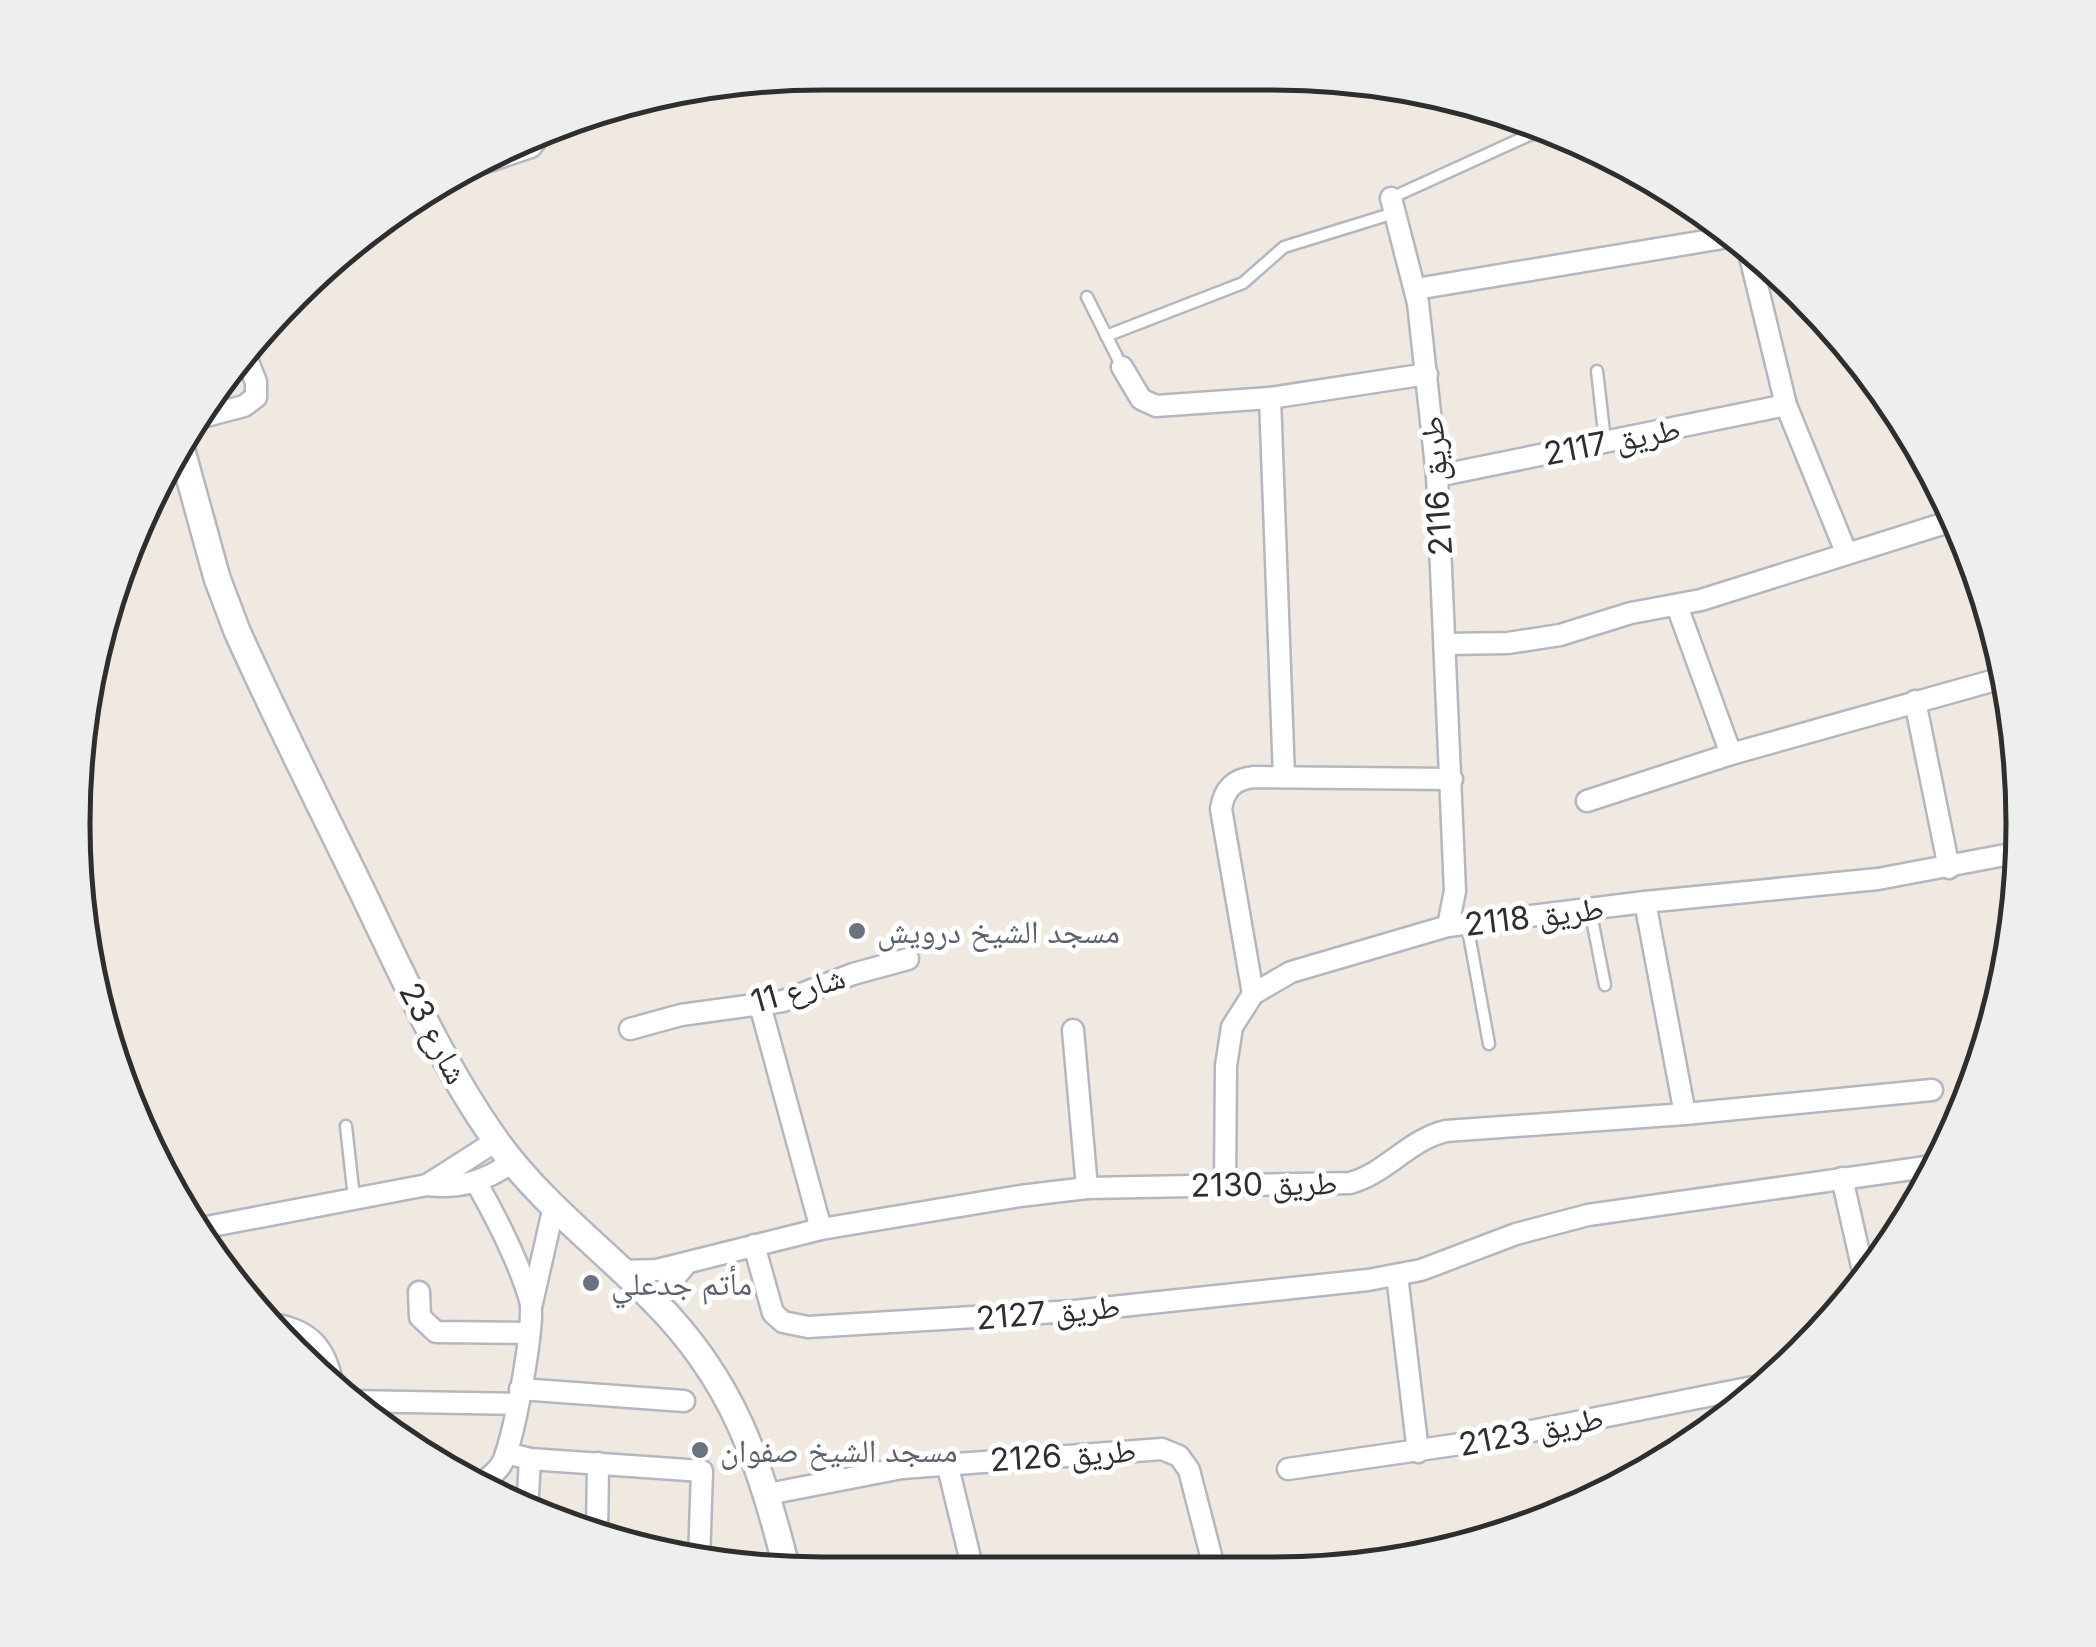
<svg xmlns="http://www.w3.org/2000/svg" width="2096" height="1647" viewBox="0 0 2096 1647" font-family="Inter,'Noto Naskh Arabic',sans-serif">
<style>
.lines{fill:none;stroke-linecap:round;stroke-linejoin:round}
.service-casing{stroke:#b4b7c1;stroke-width:15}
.minor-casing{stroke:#b4b7c1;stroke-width:25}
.tertiary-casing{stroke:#b4b7c1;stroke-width:30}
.service{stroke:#fff;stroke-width:10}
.minor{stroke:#fff;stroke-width:20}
.tertiary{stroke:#fff;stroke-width:25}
.worship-dot{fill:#6b7280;stroke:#fff;stroke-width:4}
.labels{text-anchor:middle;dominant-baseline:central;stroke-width:10;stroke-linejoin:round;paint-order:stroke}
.street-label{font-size:32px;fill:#2e2e2e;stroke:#fff}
.worship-label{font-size:32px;fill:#5b616d;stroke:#fff;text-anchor:start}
.rim{fill:none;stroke:#2e2e2e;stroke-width:5}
</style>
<rect width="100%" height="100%" fill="#efe9e1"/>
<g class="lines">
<defs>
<g id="service">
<path d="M1391,198L1547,127"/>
<path d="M1087,297L1122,367"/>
<path d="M1106,336L1243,283L1284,247L1394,213"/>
<path d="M1597,371L1605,441"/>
<path d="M1590,909L1605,985"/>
<path d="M1467,924L1489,1044"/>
<path d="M346,1126L354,1198"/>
</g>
<g id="minor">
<path d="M444,176L531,147L540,135"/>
<path d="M1391,198L1418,303L1437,476L1455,891L1448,926"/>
<path d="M1747,244L1786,405L1846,552"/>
<path d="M1416,289L1735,236"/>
<path d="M1122,367L1141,399L1156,406L1270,398L1427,374"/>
<path d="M1270,398L1284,777"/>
<path d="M195,419L244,406L256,397V382L245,354"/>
<path d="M1437,476L1786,405"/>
<path d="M1677,606L1731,754"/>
<path d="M1446,644L1508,643L1560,635L1631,613L1701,600L1955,520"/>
<path d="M1915,701L1949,868"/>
<path d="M1587,801L1731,754L2006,677"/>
<path d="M1645,902L1685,1114"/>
<path d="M1253,994L1221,809C1224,789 1234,779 1254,777L1452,779"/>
<path d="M760,1005L821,1229"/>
<path d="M630,1029L681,1015L783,1001L853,974L908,959"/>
<path d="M1073,1030L1087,1188"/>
<path d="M1842,1178L1866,1284"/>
<path d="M476,1182C497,1219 518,1259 530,1300C536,1320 513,1447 501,1465C495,1474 486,1480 478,1486"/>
<path d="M427,1185L496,1141"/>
<path d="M1225,1185L1226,1066L1232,1027L1253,994L1291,972L1448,926L1645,902L1878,879L2021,852"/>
<path d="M196,1229L427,1185C460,1189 486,1181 512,1162"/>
<path d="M754,1245L773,1313L783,1322L808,1327L1074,1311L1368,1280L1421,1270L1516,1234L1588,1215L1940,1165"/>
<path d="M623,1271L657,1270L821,1229L1020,1196L1087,1188L1350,1183C1387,1173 1408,1140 1446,1131L1685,1114L1932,1090"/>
<path d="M1397,1275L1418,1452"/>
<path d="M419,1292L420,1317L436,1332L527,1333"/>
<path d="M655,1301L687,1263"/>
<path d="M532,1303L554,1206"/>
<path d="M268,1323C309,1329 326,1346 333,1387"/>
<path d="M520,1389L684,1401"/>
<path d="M349,1401L518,1404"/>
<path d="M506,1453L530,1459L702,1471L699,1561"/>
<path d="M947,1463L972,1566"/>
<path d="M1288,1469L1481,1441L1773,1383"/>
<path d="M768,1494L902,1468L1162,1449L1179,1456L1189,1470L1215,1571"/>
<path d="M527,1513L530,1459"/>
<path d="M597,1536L598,1463"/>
</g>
<path id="tertiary" d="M179,440L217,578L237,631C276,718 319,803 361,889C402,974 442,1065 497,1142C541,1203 603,1249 656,1303C732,1380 759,1459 785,1562"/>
</defs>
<!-- service casing -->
<use href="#service" class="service-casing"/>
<!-- minor casing -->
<use href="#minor" class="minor-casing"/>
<!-- tertiary casing -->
<use href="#tertiary" class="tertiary-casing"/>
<!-- service -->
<use href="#service" class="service"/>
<!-- minor -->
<use href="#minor" class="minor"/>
<!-- tertiary -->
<use href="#tertiary" class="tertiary"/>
</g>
<!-- markers -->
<g class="worship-dot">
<circle cx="857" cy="931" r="10"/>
<circle cx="591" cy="1283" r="10"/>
<circle cx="700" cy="1450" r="10"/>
</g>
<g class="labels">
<!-- street labels -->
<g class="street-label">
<text transform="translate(1612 441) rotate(-11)">طريق 2117</text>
<text transform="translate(1436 486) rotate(-94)">طريق 2116</text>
<text transform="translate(1534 916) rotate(-7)">طريق 2118</text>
<text transform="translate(798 989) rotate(-16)">شارع 11</text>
<text transform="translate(434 1033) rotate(62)">شارع 23</text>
<text transform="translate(1264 1184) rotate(-1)">طريق 2130</text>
<text transform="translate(1048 1312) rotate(-5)">طريق 2127</text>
<text transform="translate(1531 1431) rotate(-11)">طريق 2123</text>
<text transform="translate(1063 1455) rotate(-4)">طريق 2126</text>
</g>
<!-- worship labels -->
<g class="worship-label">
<text x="877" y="931">مسجد الشيخ درويش</text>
<text x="611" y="1283">مأتم جدعلي</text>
<text x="720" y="1450">مسجد الشيخ صفوان</text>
</g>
</g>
<!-- crop -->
<path d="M0 0H2096V1647H0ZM823 90H1273A733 733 0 0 1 2006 823V824A733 733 0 0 1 1273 1557H823A733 733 0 0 1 90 824V823A733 733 0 0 1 823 90Z" fill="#eee" fill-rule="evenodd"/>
<path class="rim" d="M823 90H1273A733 733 0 0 1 2006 823V824A733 733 0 0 1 1273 1557H823A733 733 0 0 1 90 824V823A733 733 0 0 1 823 90Z"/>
</svg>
